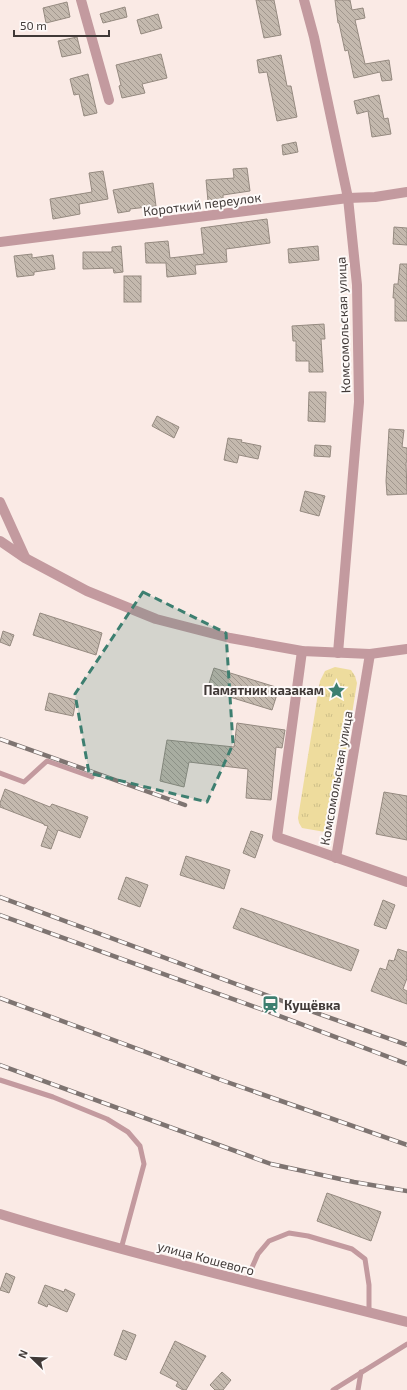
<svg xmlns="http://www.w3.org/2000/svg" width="407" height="1390" viewBox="0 0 407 1390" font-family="'Exo 2',sans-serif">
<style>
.grass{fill:url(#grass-tufts)}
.building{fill:url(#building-back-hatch);stroke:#958a80}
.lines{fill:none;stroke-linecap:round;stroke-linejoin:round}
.service{stroke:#c39a9f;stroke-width:5}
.minor{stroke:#c39a9f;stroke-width:10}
.tertiary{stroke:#c39a9f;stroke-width:10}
.rail-casing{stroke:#7e7471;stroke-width:4.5}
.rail{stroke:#fefaf9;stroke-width:3;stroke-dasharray:9;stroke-linecap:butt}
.marked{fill:#3d7f70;fill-opacity:0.2;stroke:#3d7f70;stroke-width:3;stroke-dasharray:8 5;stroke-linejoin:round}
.labels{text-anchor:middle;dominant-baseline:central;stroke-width:4;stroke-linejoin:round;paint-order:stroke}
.street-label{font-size:13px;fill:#403937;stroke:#fefaf9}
.poi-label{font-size:13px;font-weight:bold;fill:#403937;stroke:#fefaf9;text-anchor:end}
</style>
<defs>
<pattern id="grass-tufts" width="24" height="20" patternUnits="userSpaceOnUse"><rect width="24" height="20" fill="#eedc9d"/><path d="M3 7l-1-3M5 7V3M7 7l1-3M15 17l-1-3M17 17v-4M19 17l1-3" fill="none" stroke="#cdbe88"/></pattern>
<pattern id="building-back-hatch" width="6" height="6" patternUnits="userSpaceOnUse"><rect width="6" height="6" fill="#c4b9ae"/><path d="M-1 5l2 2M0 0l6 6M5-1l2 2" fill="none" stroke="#a1978e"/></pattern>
</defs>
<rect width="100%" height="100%" fill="#faeae5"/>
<!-- grass -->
<path class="grass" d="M335,667L351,670L355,676L357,683L334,825L325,832L302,828L299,823L298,818L320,681L325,671Z"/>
<!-- building -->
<g class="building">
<path d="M256,0H274L281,35L264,38Z"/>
<path d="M335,0H350L352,10L363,8L365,18L355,20L365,64L389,60L392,80L382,81L380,72L354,78L348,50L345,51L339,23H338Z"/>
<path d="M67,2L70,17L46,23L43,8Z"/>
<path d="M125,7L127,17L103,23L100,14Z"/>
<path d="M158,14L162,28L141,34L137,20Z"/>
<path d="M77,37L81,53L62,57L58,41Z"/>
<path d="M161,54L167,78L142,84L145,93L122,98L119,86L121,85L116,65Z"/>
<path d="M281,55L287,86H291L297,117L277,121L267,72L259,73L257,60Z"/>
<path d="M88,74L97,113L84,116L79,94L74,95L70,79Z"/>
<path d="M379,95L384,119L388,118L391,134L372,137L368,111L357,114L354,101Z"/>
<path d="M296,142L298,152L283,155L282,145Z"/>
<path d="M247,168L250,191L223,195V200L208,201L206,180L234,178L233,169Z"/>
<path d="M103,171L108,199L79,204L80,214L53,219L50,199L92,192L89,173Z"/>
<path d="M153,183L156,206L130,209V211L118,213L113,190Z"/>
<path d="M267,219L270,243L226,249L227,262L195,265L196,274L167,277L166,263H146L145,243L168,241L170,258L204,254L201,228Z"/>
<path d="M394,227L407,228V245L393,244Z"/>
<path d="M121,246L123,272L114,273L113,268L83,269V252H112V247Z"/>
<path d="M318,246L319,260L289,263L288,249Z"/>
<path d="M32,254V258L53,255L55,269L34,272V275L17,277L14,256Z"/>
<path d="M400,264H407V321H395V298H393L394,284H398Z"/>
<rect x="124" y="276" width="17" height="26"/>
<path d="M324,324L325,339H321L323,372H309V361H296V341H293L292,326Z"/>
<path d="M309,392H326L325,422L308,421Z"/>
<path d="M157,416L179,427L174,438L152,426Z"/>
<path d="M389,429L404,430L402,447L407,448V462H406L407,494L387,495L386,481Z"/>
<path d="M228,438L242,440L241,442L261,446L258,459L239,455L237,463L224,460Z"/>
<path d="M315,445L331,446L330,457L314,456Z"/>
<path d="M305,491L325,496L319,516L300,511Z"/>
<path d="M40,613L102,633L96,655L33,635Z"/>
<path d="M3,631L14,635L10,646L0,642Z"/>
<path d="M214,668L279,688L272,710L207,690Z"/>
<path d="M49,693L76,700L73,716L45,710Z"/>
<path d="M237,723L285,730L282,748L276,747L271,800L246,798L248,769L189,762L184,787L160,781L167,740L234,747Z"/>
<path d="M5,789L50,807L52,804L88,817L80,838L58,830L51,849L41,846L48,826L44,825V824L0,807V803Z"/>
<path d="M384,792L407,796V840L376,834Z"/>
<path d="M251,831L263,835L255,858L243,853Z"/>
<path d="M186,856L230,870L224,889L180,875Z"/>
<path d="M126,877L148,885L140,907L118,899Z"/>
<path d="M383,900L395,905L386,929L374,925Z"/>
<path d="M241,908L359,950L351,971L233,928Z"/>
<path d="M398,949L407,952V978L403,989L407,991V1004L371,991L380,968L386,970L389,960L394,961Z"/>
<path d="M327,1193L381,1212L371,1241L317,1221Z"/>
<path d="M6,1273L15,1277L9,1293L0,1290Z"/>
<path d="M45,1285L64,1292L65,1289L75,1294L67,1312L48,1304L47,1307L38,1303Z"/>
<path d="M123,1330L136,1335L126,1360L114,1355Z"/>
<path d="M175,1341L206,1356L186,1390H183L176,1386L178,1382L160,1373Z"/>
<path d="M222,1372L231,1380L223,1390H215L210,1385Z"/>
</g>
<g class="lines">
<!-- service -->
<g class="service">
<path d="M0,773L24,782L47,761L92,777"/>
<path d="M0,1080L53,1097L107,1119L128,1132L140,1146L144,1164L121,1249"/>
<path d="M246,1281L258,1254L269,1241L289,1233L308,1236L352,1249L365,1259L369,1285V1312"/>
<path d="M333,1390L407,1344"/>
<path d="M358,1390L361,1372"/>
</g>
<!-- minor -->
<g class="minor">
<path d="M81,0L109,100"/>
<path d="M304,0L314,37L348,198L357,285L359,402L338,653"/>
<path d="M0,242L348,198L375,197L407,192"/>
<path d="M302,651L277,837L407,882"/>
<path d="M336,858L370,654"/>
</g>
<!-- tertiary -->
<g class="tertiary">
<path d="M0,502L25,557"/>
<path d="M0,541L25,558L87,591L156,619L230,638L302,651L370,654L407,649"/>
<path d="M0,1214C134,1255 271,1287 407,1322"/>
</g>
<defs>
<g id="rail">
<path d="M0,739L185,805"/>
<path d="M0,897L274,998L407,1045"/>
<path d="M0,915L269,1012L407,1064"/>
<path d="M0,998L224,1081L407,1145"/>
<path d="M0,1065L271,1164L354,1182L407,1191"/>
</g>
</defs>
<!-- rail casing -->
<use href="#rail" class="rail-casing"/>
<!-- rail -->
<use href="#rail" class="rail"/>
</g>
<!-- marked area -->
<path class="marked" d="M143,592L226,633L233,744L207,802L89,773L75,694Z"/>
<!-- icons -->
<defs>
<symbol id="sight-bare" viewBox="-9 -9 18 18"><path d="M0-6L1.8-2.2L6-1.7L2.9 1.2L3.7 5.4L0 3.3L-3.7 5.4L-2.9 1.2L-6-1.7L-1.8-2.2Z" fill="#3d7f70" stroke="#fefaf9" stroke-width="2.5" paint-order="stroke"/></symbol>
<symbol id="station-bare" viewBox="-9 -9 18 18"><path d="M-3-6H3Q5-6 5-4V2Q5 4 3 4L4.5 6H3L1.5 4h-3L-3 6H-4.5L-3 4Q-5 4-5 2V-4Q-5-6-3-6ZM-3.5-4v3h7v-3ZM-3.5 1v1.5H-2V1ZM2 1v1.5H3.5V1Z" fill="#3d7f70" stroke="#fefaf9" stroke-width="2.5" paint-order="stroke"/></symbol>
</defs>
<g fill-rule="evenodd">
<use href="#sight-bare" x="324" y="678" width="25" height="25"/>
<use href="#station-bare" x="258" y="992" width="25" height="25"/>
</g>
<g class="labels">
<!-- street labels -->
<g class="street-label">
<text transform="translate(202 204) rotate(-7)">Короткий переулок</text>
<text transform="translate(343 325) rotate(-92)">Комсомольская улица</text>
<text transform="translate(336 778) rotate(-80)">Комсомольская улица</text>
<text transform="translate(206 1258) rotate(15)">улица Кошевого</text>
</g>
<!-- poi labels -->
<g class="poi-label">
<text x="324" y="690">Памятник казакам</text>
<text x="284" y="1005" text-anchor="start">Кущёвка</text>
</g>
</g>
<!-- north arrow -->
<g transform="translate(32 1358) rotate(293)" stroke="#fefaf9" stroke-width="3" paint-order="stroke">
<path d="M0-3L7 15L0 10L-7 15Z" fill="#403937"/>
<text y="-6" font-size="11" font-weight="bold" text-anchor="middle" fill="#403937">N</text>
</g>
<!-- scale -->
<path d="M14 30v6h95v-6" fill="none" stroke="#403937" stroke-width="2"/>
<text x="20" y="30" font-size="12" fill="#403937" stroke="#fefaf9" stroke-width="3" paint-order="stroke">50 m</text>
</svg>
